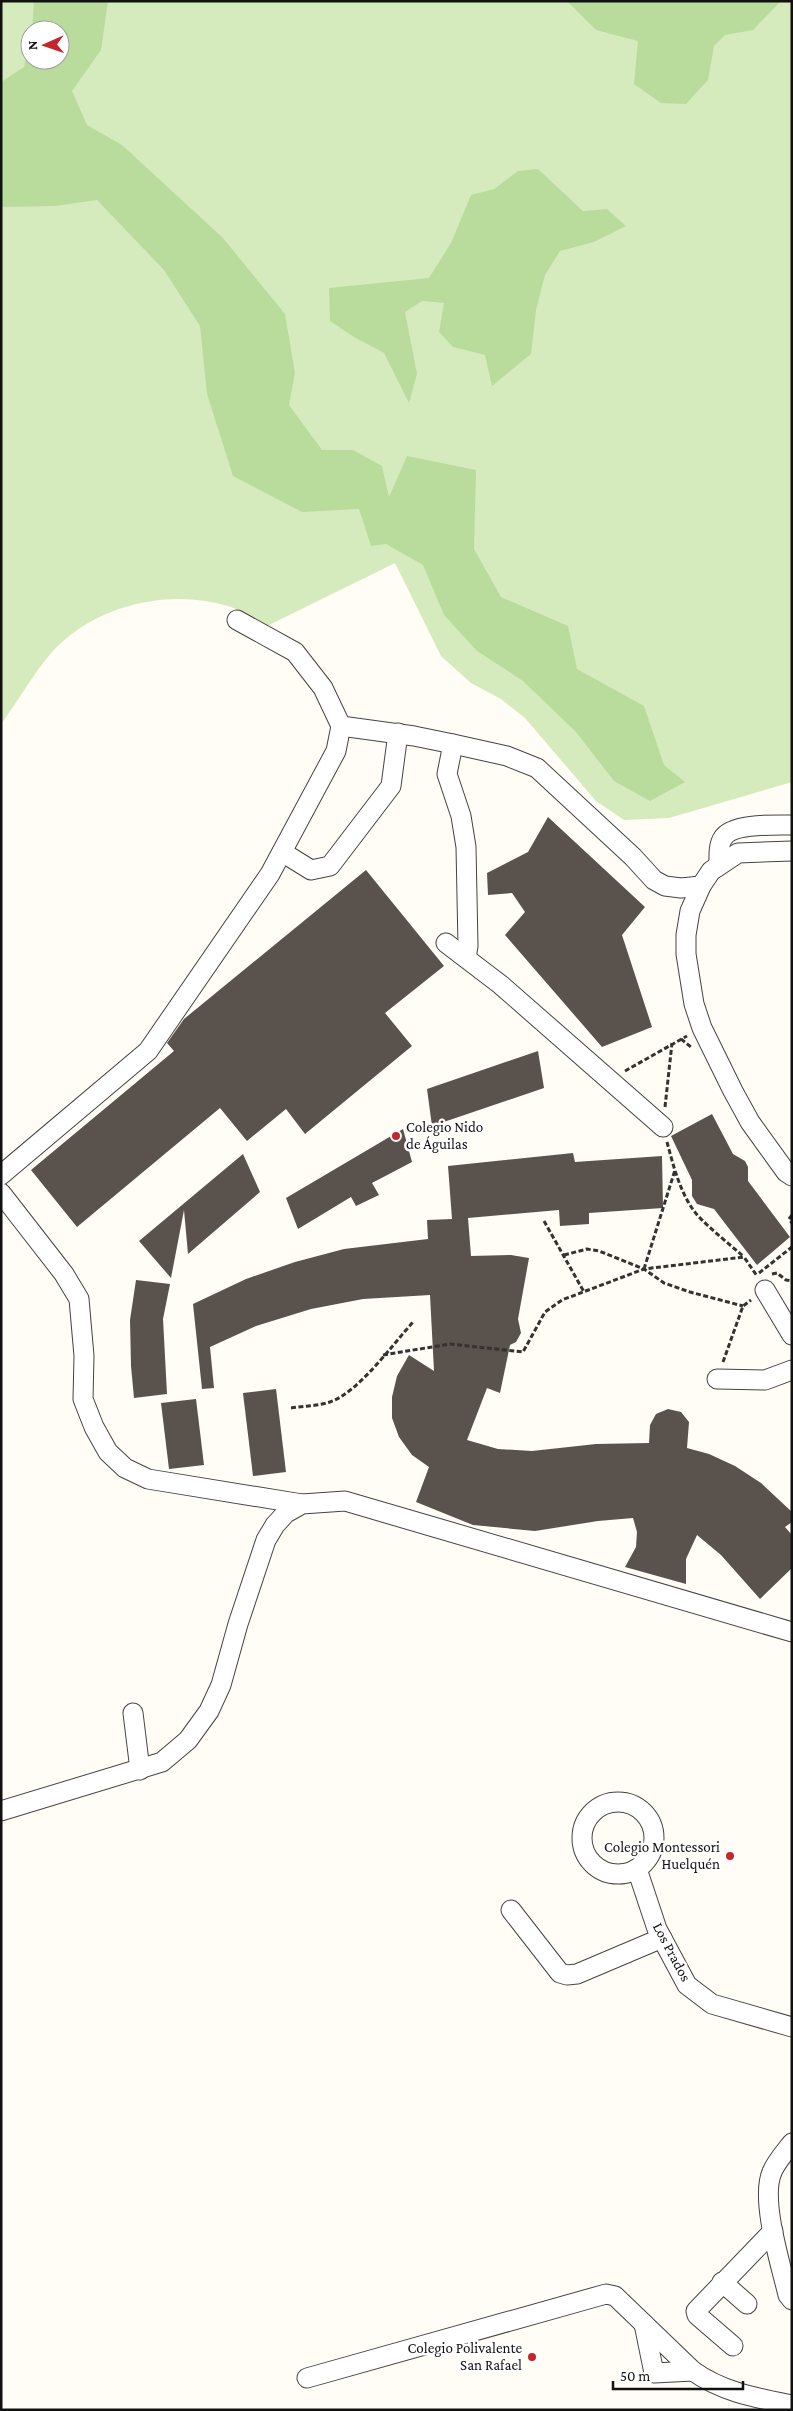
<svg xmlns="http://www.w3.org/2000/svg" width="793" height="2411" viewBox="0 0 793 2411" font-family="'Crimson Pro',serif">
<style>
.green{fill:#d5ebbd;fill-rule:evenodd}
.forest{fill:#b9dc9c}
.building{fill:#5a524d}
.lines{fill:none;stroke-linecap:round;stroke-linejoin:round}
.minor-casing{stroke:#444;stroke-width:21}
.path{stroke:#333;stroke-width:3;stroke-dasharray:5 2.5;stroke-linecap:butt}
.minor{stroke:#fff;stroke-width:19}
.poi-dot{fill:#c4262e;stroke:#fff;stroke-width:2}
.labels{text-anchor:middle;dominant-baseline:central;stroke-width:5;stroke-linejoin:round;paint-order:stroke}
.poi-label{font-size:15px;fill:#111;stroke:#fff;text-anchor:end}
.street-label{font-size:15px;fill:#111;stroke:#fff}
</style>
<rect width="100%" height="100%" fill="#fffdf5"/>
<!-- green -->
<path class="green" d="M1,1H792V782L669,818L624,820L596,801L525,718L501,699L471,683L441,656L395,563L265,627C254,621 241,610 228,606C168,588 95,605 52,652C33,674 18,701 1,724ZM30,30H60V60H30Z"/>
<!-- forest -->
<g class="forest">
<path d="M34,1H108L101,50L72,91L87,125L122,145L223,238L285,314L295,373L289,405L322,450H353L382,466L389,497L407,456L476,470L474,549L501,597L568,626L577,669L644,706L664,765L685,782L650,801L614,781L576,732L523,681L477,651L444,615L423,565L386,544L371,546L359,509L302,512L233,476L207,394L200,326L164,270L97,200L55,206L1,207V82L24,67L30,38V60H60V30H32Z"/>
<path d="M567,1H781L753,30L725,35L714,46L708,80L686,104L661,103L634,84L638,41L596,30Z"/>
<path d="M538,169L583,211L607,209L626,226L594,242L560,251L545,275L536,310L531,354L492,386L485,355L453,347L439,332L444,303L422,301L405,312L417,374L409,403L384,353L354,337L330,321L329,288L429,278L451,243L471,195L494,189L518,171Z"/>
</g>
<!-- building -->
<g class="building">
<path d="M548,817L645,907L622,935L652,1027L602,1047L505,935L525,912L512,893L488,895L487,873L528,852Z"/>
<path d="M366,870L444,966L385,1013L412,1046L305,1134L286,1109L247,1141L220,1108L77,1227L31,1170L174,1051L167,1043L184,1019Z"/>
<path d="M538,1051L544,1088L432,1126L427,1089Z"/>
<path d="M712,1114L733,1154L745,1161L748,1167V1181L790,1237L757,1265L714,1209L697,1204L692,1196V1180L671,1136Z"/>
<path d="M403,1129L412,1162L372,1183L379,1195L356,1206L351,1197L298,1229L286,1198Z"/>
<path d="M573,1153L575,1162L662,1156L663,1208L589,1213V1224L560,1226L559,1210L468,1218L471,1256L511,1255L529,1258L518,1319L521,1333L516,1342L510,1345L500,1393L487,1388L467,1440L498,1449L532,1451L596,1444L649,1443L650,1425L656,1414L668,1409L681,1412L689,1422L687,1448L709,1454L735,1466L761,1483L792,1512V1522L785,1527L792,1535V1568L760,1599L721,1555L697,1535L686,1559V1584L625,1567L636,1547L637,1532L633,1518L598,1521L535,1531L473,1525L416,1502L429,1467L412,1455L399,1437L392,1418V1397L397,1376L409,1355L434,1371L430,1295L363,1299L311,1309L256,1326L210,1347L214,1388L202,1389L193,1304L246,1279L295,1262L344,1249L428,1239L427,1220L452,1219L448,1166Z"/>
<path d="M243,1154L260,1192L188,1254L184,1210L171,1278L139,1241Z"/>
<path d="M136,1280L170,1284L163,1319L167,1394L134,1398L131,1366L130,1320Z"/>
<path d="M276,1389L286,1472L253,1476L243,1393Z"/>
<path d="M196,1399L204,1465L169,1469L161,1403Z"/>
</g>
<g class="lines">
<defs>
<g id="minor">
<path d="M341,726L414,736L453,744L507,756L537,768L633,857L654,880L665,886L681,888L701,886L711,871L738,853L792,851"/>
<path d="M453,744L447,774L461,816L466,847L468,946L466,958"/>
<path d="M282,852L311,870L330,866L391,786L398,733"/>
<path d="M719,865C719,857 718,845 723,838C732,823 775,825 792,825"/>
<path d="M701,886L690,911L686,935V954L694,1004L702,1028L733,1091L750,1122L786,1172L792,1176"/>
<path d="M446,943L501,985L663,1127"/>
<path d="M1,1175L148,1051L270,874L336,751L341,726L323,688L295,652L237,620"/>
<path d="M1,1193L64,1274L79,1299L84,1356L83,1399L94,1427L108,1452L125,1468L148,1479L302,1504"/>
<path d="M765,1290L792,1335"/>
<path d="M717,1379L765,1380L792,1370"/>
<path d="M133,1713L140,1770"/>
<circle cx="618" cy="1838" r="36"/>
<path d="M1,1811L162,1762L188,1740L209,1711L221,1685L238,1624L266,1540L275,1525L286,1513L302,1504L345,1501L792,1632"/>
<path d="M637,1869L657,1929L687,1985L712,2004L792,2027"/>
<path d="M511,1910L560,1973L567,1975L577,1974L662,1938"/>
<path d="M792,2143C785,2152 776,2162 772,2172C760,2200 781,2265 788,2295L792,2300"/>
<path d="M722,2282L747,2304"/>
<path d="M644,2324L654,2373L693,2371"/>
<path d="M733,2346L697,2315L696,2311L773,2231"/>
<path d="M307,2378L606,2294L615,2296L693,2371C722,2392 757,2398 792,2405"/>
</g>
</defs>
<!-- minor casing -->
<use href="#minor" class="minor-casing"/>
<!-- path -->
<g class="path">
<path d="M681,1039L691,1047"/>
<path d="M625,1071L687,1036"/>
<path d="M665,1107L672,1043"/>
<path d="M667,1142C674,1168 681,1197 699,1217C713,1231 729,1244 743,1256"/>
<path d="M792,1215L789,1219L792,1223"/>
<path d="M544,1221L584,1292"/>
<path d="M564,1255L587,1249L599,1251L644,1269L664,1283L690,1292L743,1306"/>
<path d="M644,1269L675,1170"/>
<path d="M759,1273L792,1247"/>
<path d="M772,1274L777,1273L786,1280L792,1281"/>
<path d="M383,1355L450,1344L523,1352L545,1312L562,1300L644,1269L744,1257L757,1276"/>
<path d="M723,1362L743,1306L751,1300"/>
<path d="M291,1408C304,1406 318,1406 330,1402C359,1392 392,1345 414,1321"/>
</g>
<!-- minor -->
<use href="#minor" class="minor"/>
</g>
<!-- markers -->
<g class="poi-dot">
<circle cx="396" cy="1136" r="5"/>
<circle cx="730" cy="1856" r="5"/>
<circle cx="532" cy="2357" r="5"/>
</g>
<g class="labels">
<!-- poi labels -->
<g class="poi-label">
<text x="406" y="1127" text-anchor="start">Colegio Nido<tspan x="406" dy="17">de Águilas</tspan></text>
<text x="720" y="1847">Colegio Montessori<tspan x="720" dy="17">Huelquén</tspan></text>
<text x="522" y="2348">Colegio Polivalente<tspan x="522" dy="17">San Rafael</tspan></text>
</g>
<!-- street labels -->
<g class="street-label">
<text transform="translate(672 1952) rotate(62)">Los Prados</text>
</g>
</g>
<!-- border -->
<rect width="793" height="2411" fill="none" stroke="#111111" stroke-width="5"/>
<!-- north arrow -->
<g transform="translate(45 45) rotate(268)"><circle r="24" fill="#ffffff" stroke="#a0a0a0"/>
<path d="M0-4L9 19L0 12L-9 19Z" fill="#c4262e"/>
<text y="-8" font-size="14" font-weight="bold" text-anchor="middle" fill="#111111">N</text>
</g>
<!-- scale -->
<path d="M613 2381v8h130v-8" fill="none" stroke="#111111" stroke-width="2.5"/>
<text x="620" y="2381" font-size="15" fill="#111111" stroke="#ffffff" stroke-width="4" paint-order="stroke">50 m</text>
</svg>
